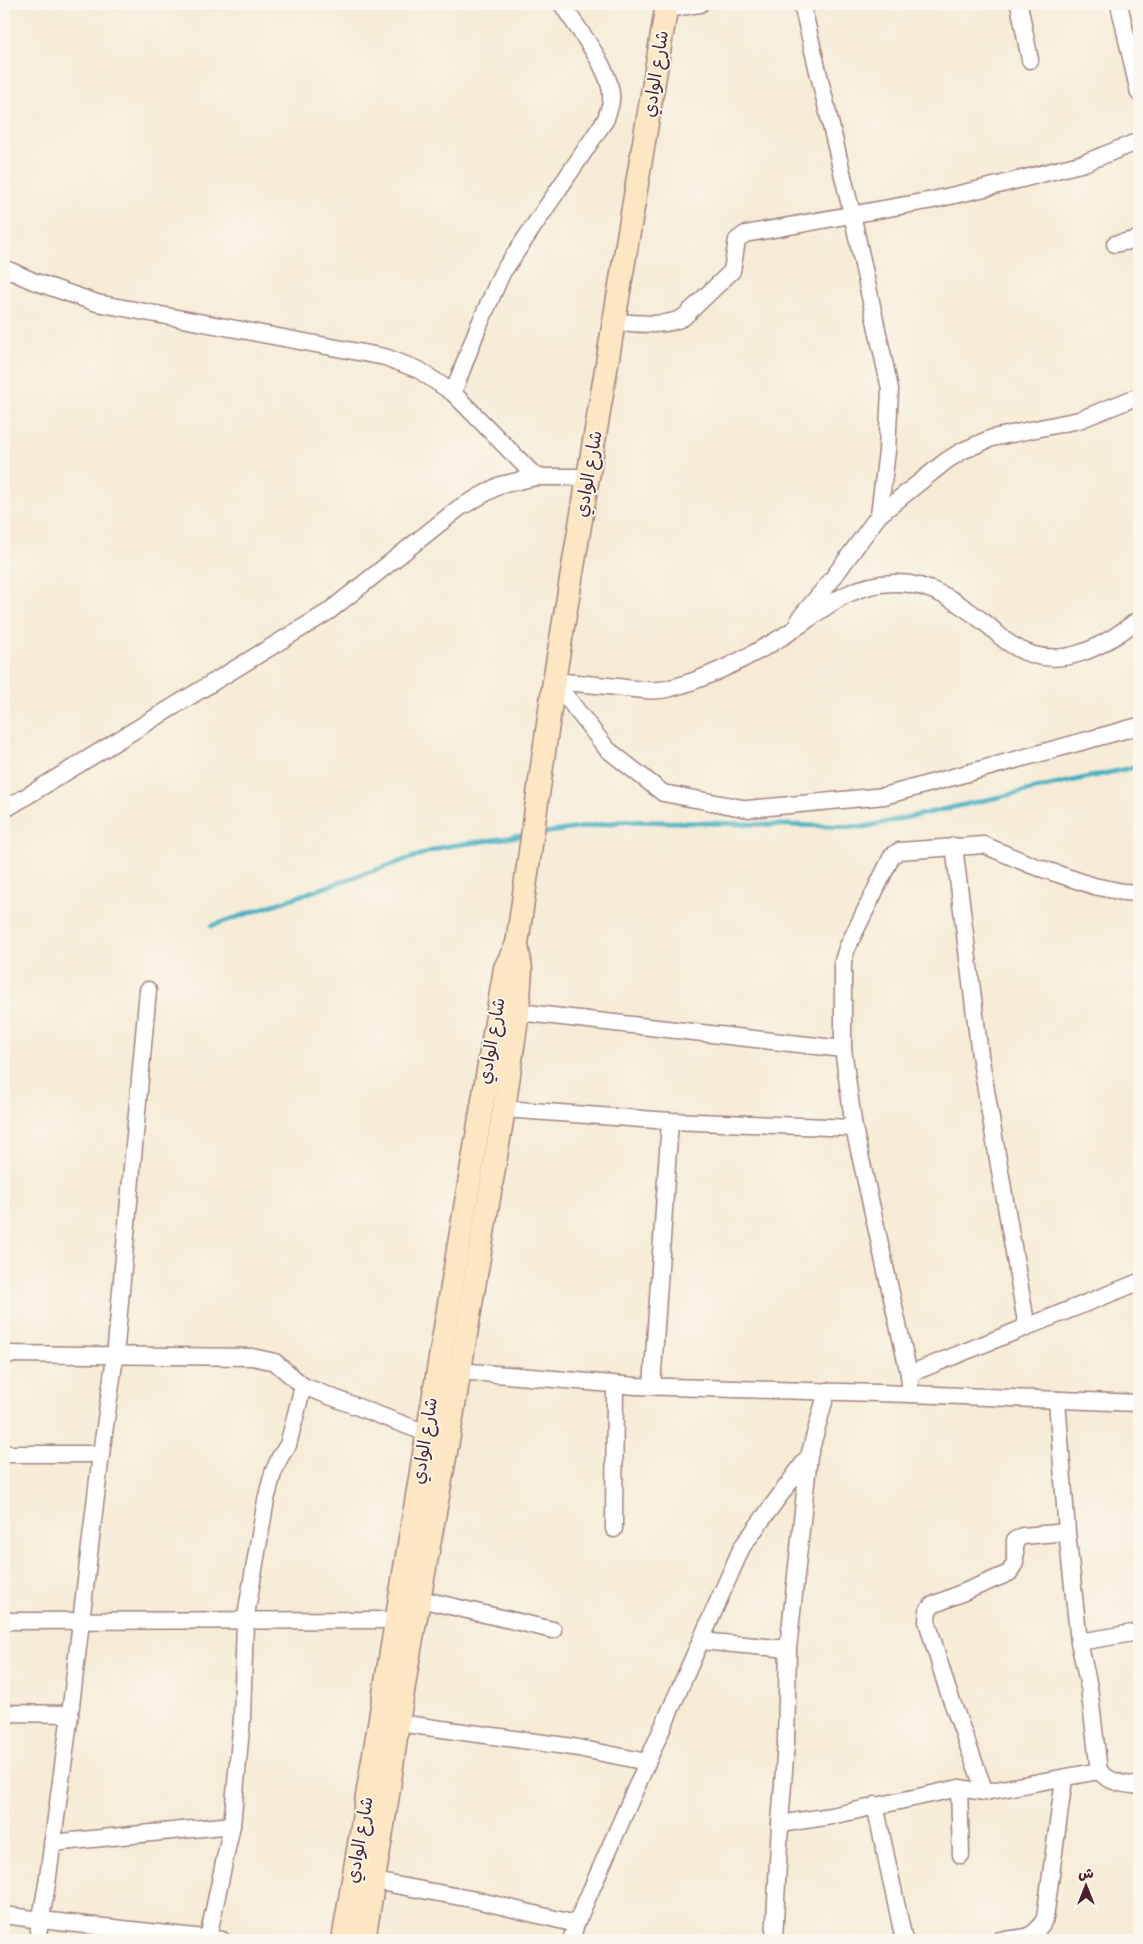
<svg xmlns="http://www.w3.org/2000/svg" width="1143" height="1944" viewBox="0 0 1143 1944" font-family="Pangolin,'Playpen Sans Arabic',sans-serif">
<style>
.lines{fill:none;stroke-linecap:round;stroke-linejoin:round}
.stream{stroke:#42aec1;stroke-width:5}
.minor-casing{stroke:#a08580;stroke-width:19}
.secondary-casing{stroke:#a08580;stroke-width:25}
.minor{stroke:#fff;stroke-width:16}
.secondary{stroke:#fce6c4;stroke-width:22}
.labels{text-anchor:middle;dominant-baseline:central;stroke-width:4;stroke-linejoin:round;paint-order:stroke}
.street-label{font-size:18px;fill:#4a1f2b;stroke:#fbf7ec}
</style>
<rect width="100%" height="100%" fill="#fbf7ec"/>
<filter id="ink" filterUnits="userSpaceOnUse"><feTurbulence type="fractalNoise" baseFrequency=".02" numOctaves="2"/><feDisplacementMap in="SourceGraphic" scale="10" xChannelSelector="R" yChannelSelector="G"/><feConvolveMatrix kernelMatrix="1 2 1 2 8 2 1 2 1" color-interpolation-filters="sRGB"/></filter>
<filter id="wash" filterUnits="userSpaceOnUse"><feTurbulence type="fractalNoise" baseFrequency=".0096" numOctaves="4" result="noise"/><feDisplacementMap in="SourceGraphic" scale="20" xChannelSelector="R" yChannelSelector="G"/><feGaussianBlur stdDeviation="1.12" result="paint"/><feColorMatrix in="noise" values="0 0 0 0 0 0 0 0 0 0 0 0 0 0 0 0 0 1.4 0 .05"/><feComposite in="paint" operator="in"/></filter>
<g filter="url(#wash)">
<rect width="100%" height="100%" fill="#f5ebd6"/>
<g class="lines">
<!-- stream -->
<g class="stream">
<path d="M537,834L625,821L864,827L1139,766"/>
<path d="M211,926L443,847L527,835"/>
</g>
</g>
</g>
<g filter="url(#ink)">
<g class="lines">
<defs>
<g id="minor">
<path d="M802,4L852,214L890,389L887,451L879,515"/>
<path d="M1019,4L1030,60"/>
<path d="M1119,4L1139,93"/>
<path d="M666,9L700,4"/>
<path d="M1115,244L1139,239"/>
<path d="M4,268L33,281L97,303L385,357L419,370L453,393L536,477"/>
<path d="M615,322C636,323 665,328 684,317L732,271L737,240L745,234L933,200L998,185L1084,163L1139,141"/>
<path d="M453,393L477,330L502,273L606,119C607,113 611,106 611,100C614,71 576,28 562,4"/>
<path d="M799,619L830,582L879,515L946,461L962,451L992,438L1079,420L1139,396"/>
<path d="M554,681L607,749L663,793L748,809L884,796L1139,726"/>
<path d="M554,681C575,683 597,685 618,687C635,689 654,693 671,688C707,679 745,659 777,640C818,616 843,584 894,583C931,582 961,604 989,626C996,632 1003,640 1012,645C1057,674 1102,648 1139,619"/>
<path d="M4,810L328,612L459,508L500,485L536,477H588"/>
<path d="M954,846L980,1055L1027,1328"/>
<path d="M518,1012L843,1049"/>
<path d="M504,1109L670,1121L854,1128"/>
<path d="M4,1354L252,1357L275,1362L303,1386L426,1433"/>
<path d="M459,1371L636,1386L911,1394L909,1374L1139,1282"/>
<path d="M909,1374L854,1128L843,1049V961L847,948L892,856L899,851L984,845L1031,865L1094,886L1123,892L1139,893"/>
<path d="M652,1386L670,1121"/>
<path d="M911,1394L1139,1403"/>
<path d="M1057,1400L1067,1532L1079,1642L1089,1687L1099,1771"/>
<path d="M4,1454H101"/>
<path d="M614,1529L615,1385"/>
<path d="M420,1599L553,1630"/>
<path d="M4,1621L396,1620"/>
<path d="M701,1641L788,1649"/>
<path d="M1079,1642L1139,1632"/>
<path d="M4,1713L70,1714"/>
<path d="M398,1723L573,1747L647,1762"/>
<path d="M959,1788L961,1855"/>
<path d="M985,1792L947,1688L927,1621L928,1610L933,1605L1009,1573L1015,1563V1540L1023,1536L1067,1532"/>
<path d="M875,1805L904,1940"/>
<path d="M780,1824L831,1816L959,1788L985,1792L1099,1771C1110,1783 1124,1784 1139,1786"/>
<path d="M52,1843L232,1825"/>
<path d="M374,1881L476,1900L576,1924"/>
<path d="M4,1915L41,1920L222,1940"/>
<path d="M208,1938L232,1825L242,1719L245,1621L266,1500L273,1473L280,1457L288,1445L303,1386"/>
<path d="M37,1940L47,1884L70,1714L101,1454L115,1357L148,990"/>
<path d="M571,1940L576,1924L742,1547L808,1457"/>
<path d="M774,1940L780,1824L786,1743L788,1649L809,1456L827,1391"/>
<path d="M1000,1940C1021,1938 1035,1940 1045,1918L1064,1779"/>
</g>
<g id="secondary">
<path d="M343,1940L505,968L517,944"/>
<path d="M364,1940L388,1795L398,1723L408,1661L448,1441L504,1109L518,1012L521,970L517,944L554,681L667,4"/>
</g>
</defs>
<!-- minor casing -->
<use href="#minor" class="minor-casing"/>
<!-- secondary casing -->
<use href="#secondary" class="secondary-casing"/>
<!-- minor -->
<use href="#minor" class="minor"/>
<!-- secondary -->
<use href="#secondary" class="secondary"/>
</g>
</g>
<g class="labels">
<!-- street labels -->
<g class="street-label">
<text transform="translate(656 74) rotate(-81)">شارع الوادي</text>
<text transform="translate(589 474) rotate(-80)">شارع الوادي</text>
<text transform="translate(492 1041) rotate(-80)">شارع الوادي</text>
<text transform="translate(425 1441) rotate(-81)">شارع الوادي</text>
<text transform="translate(360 1840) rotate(-80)">شارع الوادي</text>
</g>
</g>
<!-- margin -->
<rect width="1143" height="1944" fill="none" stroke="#fbf7ec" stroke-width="20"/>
<!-- north arrow -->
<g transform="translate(1086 1886)" stroke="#fbf7ec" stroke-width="4" paint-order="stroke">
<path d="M0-4L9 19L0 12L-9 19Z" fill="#4a1f2b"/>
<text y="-8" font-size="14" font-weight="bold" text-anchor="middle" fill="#4a1f2b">ش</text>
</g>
</svg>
